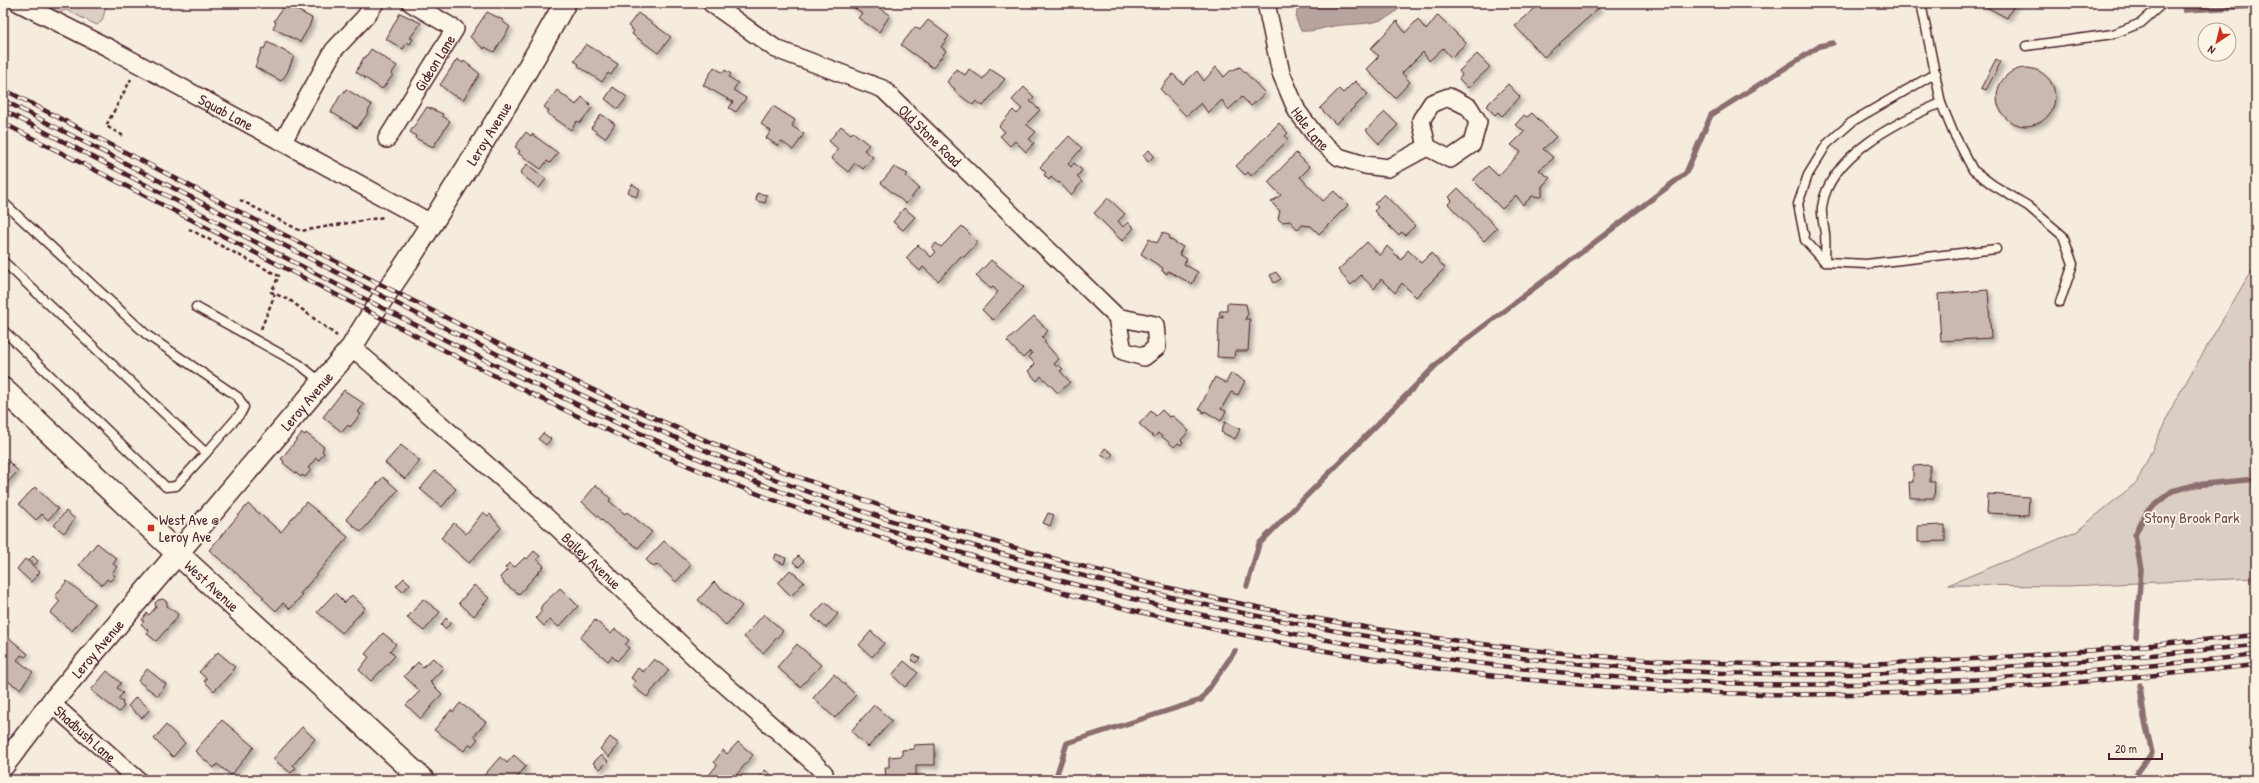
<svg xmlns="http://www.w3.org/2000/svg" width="2259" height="783" viewBox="0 0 2259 783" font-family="'Patrick Hand',sans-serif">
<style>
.green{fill:#dbcec4;stroke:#927678}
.water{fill:#b8a39e;stroke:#8c6e70}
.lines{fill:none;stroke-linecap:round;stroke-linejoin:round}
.stream{stroke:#8c6e70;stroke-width:5.5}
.building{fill:#cab9b1;stroke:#4a1f2b;filter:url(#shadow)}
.service-casing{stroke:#4a1f2b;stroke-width:11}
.minor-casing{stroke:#4a1f2b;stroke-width:20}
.tertiary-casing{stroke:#4a1f2b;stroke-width:24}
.secondary-casing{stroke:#4a1f2b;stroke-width:25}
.path{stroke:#4a1f2b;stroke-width:2.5;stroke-dasharray:4 3;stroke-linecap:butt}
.service{stroke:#fcf5e5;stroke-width:8}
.minor{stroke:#fcf5e5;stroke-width:17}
.tertiary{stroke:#fcf5e5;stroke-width:21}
.secondary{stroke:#fcf5e5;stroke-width:22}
.rail-casing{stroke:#4a1f2b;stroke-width:4.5}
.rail{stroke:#fcf5e5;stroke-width:3;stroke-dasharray:9;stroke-linecap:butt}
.poi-dot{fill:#c8321e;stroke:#fcf5e5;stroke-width:1.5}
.labels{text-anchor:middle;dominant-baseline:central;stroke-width:3.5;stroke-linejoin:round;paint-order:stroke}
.street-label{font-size:15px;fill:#4a1f2b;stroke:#fcf5e5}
.park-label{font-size:15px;fill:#6e4b51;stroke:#fcf5e5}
.poi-label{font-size:15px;fill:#4a1f2b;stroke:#fcf5e5;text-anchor:start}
</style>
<defs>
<filter id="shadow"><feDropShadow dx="3.5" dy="3.5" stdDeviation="2" flood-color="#0004"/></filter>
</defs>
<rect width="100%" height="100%" fill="#f5ecde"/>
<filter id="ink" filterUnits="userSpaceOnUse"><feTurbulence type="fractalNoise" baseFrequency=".025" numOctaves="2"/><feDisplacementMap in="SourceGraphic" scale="8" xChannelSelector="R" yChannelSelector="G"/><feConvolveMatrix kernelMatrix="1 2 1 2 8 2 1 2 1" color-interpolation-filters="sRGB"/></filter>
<g filter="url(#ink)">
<!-- green -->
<g class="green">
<path d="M34,3H107L102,21L97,25L66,10L60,12Z"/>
<path d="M2256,265V578L2066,586L1948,585L2076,532L2137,482L2175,401L2247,278Z"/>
</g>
<!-- water -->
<path class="water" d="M1298,3H1404C1383,30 1357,21 1329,27C1319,29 1311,32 1301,31L1296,19Z"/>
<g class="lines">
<!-- stream -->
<g class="stream">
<path d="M2185,10L2256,6"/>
<path d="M1247,586L1259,544L1446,355L1686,173L1711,115L1820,46L1833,43"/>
<path d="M2136,637L2141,570L2135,535L2146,512L2172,491L2195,485L2256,479"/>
<path d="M1055,780L1067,743L1201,700L1235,651"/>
<path d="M2132,780L2152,753L2144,717L2140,685"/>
</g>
</g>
<!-- building -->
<g class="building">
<path d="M847,3H873L890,15L879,32L858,18L862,13Z"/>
<path d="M1541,3H1595L1599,8L1544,57L1515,26Z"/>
<path d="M1979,3H2015L2007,18Z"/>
<path d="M285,4L312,18L309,27L300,42L273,28L276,22L274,21Z"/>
<path d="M487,12L503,20L502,21L510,27L494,52L485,47L484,49L470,37Z"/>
<path d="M400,13L421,23L410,38L413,39L410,44L407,42L403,49L386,39Z"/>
<path d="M638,13L671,37L658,53L632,34L634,31L628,26Z"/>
<path d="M1438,15L1466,43L1451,58L1443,48L1429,61L1423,52L1402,73L1410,82L1395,98L1366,69L1379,56L1370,49L1397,21L1405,33L1418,19L1426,30Z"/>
<path d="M928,20L949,36L941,47L946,51L933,68L901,45L915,27L920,30Z"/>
<path d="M267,42L294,56L287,73L281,81L255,67L262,48L264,49Z"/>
<path d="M586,44L618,64L611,75L608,73L602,82L578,66L579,64L574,61Z"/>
<path d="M371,49L397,66L391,74L393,75L382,89L356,72L364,57L365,58Z"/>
<path d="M1477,54L1490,67L1468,88L1459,79L1462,75L1459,71Z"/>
<path d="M457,59L463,63L464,61L480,74L463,100L455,95L454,96L440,85Z"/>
<path d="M1996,59L2001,62L1986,90L1981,88Z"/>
<path d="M714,67L723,73L725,70L731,74L729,77L738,83L733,90L746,98L736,112L729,108L733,102L703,85Z"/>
<path d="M1216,67L1224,77L1230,71L1240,67L1265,93L1251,106L1242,97L1228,110L1222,100L1208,113L1201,103L1186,116L1160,89L1173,74L1183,84L1197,71L1204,81Z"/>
<circle cx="2026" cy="97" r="29"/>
<path d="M956,69L965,75L969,69L983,79L990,69L1005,79L983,106L976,101L973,105L954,91L955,89L947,82Z"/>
<path d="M1355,81L1368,94L1336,124L1320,108L1339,89L1343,93Z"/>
<path d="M1508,84L1520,97L1502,116L1498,112L1495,115L1486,106Z"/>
<path d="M613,87L627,97L618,109L605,99Z"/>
<path d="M1024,87L1034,97L1030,101L1040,110L1026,124L1036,132L1029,139L1034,143L1026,152L1015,141L1010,146L1000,136L1005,132L999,126L1013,110L1017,114L1022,109L1012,100Z"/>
<path d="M346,89L372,105L368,111L369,112L357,128L331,112L341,94L342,95Z"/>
<path d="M557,90L576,105L582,97L590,104L589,105L592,108L580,123L577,121L571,130L547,113L549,111L544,107Z"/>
<path d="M773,106L795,120L792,126L804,134L793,150L781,141L778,146L766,138L771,131L761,124Z"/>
<path d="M427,107L443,114L442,116L450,121L433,147L415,138L416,136L410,132Z"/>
<path d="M1385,112L1398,125L1379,144L1366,130Z"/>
<path d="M1532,113L1556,137L1543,149L1554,158L1539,170L1550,178L1542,186V195L1540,197L1532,196L1523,205L1516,195L1502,209L1473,180L1488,166L1498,176L1521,152L1511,145L1525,131L1515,125L1524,115L1527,117Z"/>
<path d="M601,114L615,124L605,138L591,128Z"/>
<path d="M1279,123L1288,133L1285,136L1288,140L1251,176L1248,172L1245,175L1236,166Z"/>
<path d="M841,126L851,134L853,132L869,145L864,150L873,157L863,169L855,163L848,172L831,158L838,149L829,141Z"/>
<path d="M526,132L531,136L532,134L558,153L550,163L547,161L541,169L518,153L520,151L515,147Z"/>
<path d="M1069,136L1082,148L1068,164L1071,167L1074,163L1082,170L1077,177L1082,182L1071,195L1059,182L1058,183L1051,177L1049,180L1044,175L1046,173L1040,167Z"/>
<path d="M1149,150L1154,156L1148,162L1143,155Z"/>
<path d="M1296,153L1310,167L1300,177L1323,201L1334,191L1348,205L1319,234L1311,226L1302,225L1298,230L1290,221L1282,222L1278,219L1280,211L1271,202L1281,195L1268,182Z"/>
<path d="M527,164L546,179L539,188L520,173Z"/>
<path d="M894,167L908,174L906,176L919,188L906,204L881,183Z"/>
<path d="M632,184L640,189L636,197L628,192Z"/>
<path d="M1458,188L1497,228L1484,241L1448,204L1452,200L1449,197Z"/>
<path d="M757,193L767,195L765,203L756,201Z"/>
<path d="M1384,194L1415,226L1405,235L1402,232L1398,235L1374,211L1378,207L1374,204Z"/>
<path d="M1108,198L1125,214L1118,221L1123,227L1128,222L1134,228L1122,241L1094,213Z"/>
<path d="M904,208L915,217L903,230L893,222Z"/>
<path d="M962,226L978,242L964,257L961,256L938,281L923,267L920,271L906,258L918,245L931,257L936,252L932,248L936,243L941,247Z"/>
<path d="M1163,232L1170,236L1169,239L1183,247L1179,254L1187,259L1184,264L1198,272L1192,284L1168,271L1167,274L1162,271L1163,268L1141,254L1149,239L1157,243Z"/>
<path d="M1367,242L1380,256L1387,246L1401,260L1408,250L1421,263L1431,253L1445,268L1416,297L1402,283L1395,293L1381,279L1374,289L1361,275L1351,285L1338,270Z"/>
<path d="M991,260L1024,287L993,320L982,310L998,292L993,287L991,289L976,276Z"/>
<path d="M1276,272L1281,279L1274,283L1270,275Z"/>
<path d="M1988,290L1991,338L1941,341L1938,294Z"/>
<path d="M1227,303L1246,304L1248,314L1245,319H1250L1248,351H1235L1234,358L1217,357L1219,317L1223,318V315H1219L1220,311H1227Z"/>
<path d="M1034,316L1048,331L1042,337L1046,341L1044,342L1059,359L1054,364L1057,367L1059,365L1063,369L1060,371L1070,382L1058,393L1041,376L1037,381L1028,371L1035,364L1029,357L1032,354L1030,351L1023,358L1007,341Z"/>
<path d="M1231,373L1245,381L1238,395L1231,392L1221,409L1226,411L1221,421L1205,411L1204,413L1202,412L1203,410L1199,409L1215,377L1226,383Z"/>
<path d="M344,390L364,404L358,412L361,414L350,427L348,425L342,432L323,417Z"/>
<path d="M1162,410L1169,417L1173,416L1189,431L1181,440L1183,442L1181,445L1178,443L1174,447L1158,433L1154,437L1139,424L1151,411L1156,416Z"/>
<path d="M1225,422L1240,429L1235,439L1221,432Z"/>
<path d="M302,433L305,435L306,433L324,447L322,451L324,453L319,460L316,458L308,468L311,470L305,477L302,475L301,477L283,463L284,461L281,459Z"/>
<path d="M543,433L551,439L546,445L538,439Z"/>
<path d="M401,445L420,461L405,479L385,463Z"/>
<path d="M1105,448L1113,454L1109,459L1101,454Z"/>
<path d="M3,456L18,471L3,487Z"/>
<path d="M1930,465V482H1935L1934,498H1910L1909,482H1913V466Z"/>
<path d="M435,471L456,489L442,507L420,489Z"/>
<path d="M383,477L398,490L361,532L346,519Z"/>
<path d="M596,485L611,499L609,501L614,505L625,514L627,512L652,532L638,548L612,529L582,502Z"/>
<path d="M35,487L58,509L48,520L42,514L36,520L19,504Z"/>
<path d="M1988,494L2029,497L2028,515L1987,513Z"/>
<path d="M306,502L348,537L300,594L302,595L290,609L283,603L276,611L262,598L264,597L209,550L248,504L281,532Z"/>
<path d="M66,511L75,519L64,533L54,525Z"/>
<path d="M483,512L488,516L490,514L501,528L469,563L441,538L454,523L466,534Z"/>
<path d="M1048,513L1054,515L1050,526L1043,523Z"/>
<path d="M1945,525V541L1918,542V526Z"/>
<path d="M664,541L691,565L676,582L657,564L654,567L646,560Z"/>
<path d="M97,543L117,559L113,564L117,567L112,573L115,576L110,581L107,579L102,585L79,565Z"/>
<path d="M534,551L540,556L537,559L544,566L519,594L505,584L500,577L507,570L505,568L509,563L515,567L525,557L527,559Z"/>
<path d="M776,554L786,558L784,564L774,560Z"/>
<path d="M33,556L38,561L35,565L29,560Z"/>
<path d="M798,556L804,561L799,567L793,562Z"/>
<path d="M25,559L40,572L31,582L17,569Z"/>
<path d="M790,570L804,582L791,596L778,583Z"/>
<path d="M404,578L410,584L403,592L396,586Z"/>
<path d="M67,581L95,603L72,631L50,613L60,601L55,596Z"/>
<path d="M714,582L742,606L726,625L698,600Z"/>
<path d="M474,585L489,598L474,616L459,603Z"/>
<path d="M560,588L578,606L559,627L550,620L544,626L536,618L542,611L540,610L542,605Z"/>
<path d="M335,593L345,603L352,595L365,608L342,633L317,612Z"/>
<path d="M163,599L167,602V606L178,614L176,619L156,641L147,634L149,631L141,624L144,621L142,620L147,613L149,615L156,607L155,603L158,600Z"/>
<path d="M423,599L440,612L424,631L407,618Z"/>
<path d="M825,602L838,614L826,628L812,616Z"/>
<path d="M764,614L783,631L763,653L744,637Z"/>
<path d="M446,618L451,623L445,629L441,625Z"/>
<path d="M595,620L611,634L615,629L629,640L625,645L629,648L617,661L612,656L608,661L580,638Z"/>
<path d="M871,631L884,643L872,657L859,645Z"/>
<path d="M383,633L396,644L390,651L395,656L371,681L359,670L369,657L365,654Z"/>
<path d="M8,637L28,654L25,657L21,655L17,660L33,672L20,689L3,678V644Z"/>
<path d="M797,644L821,665L800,687L777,667Z"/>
<path d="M218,652L235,667L232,670L233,671L214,691L204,681L207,679L199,672Z"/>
<path d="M914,655L920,658L916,663L911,660Z"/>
<path d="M433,658L443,668L430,682L442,694L421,719L406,705L420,691L404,676L418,662L423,667Z"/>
<path d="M654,659L669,670L647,697L632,686L635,681L631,678L638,668L643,672Z"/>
<path d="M904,661L918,673L905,687L892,675Z"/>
<path d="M147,669L166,684L158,696L138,681Z"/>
<path d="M107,671L121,683L117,688L123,693L118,699L123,702L122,704L124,706L119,712L91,690Z"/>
<path d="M834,674L856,695L835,718L813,698Z"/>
<path d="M136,697L150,709L142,718L128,706Z"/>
<path d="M460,703L486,722L474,736L478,739L472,746L470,744L464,751L434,730L451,710L453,712Z"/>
<path d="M874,705L892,721L868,747L851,731Z"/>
<path d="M222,720L254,747L231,775L217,764L214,768L195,751Z"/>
<path d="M166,725L185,743L173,757L154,739Z"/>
<path d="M302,727L315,739L293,765L296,768L291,773L273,759Z"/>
<path d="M610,737L619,744L609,757L600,749Z"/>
<path d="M738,742L753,755L732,780H711L712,778L709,775L717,765L714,762L723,750L727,754Z"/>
<path d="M935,744V765H916V780H886L885,767H889V757L902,756V750L914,749V745Z"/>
<path d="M514,755L526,766L515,780H480L500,757L507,763Z"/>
<path d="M601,755L608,761L600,769L593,763Z"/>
<path d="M765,770L776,779V780H756Z"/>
</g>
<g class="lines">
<defs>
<g id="service">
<path d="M1921,3L1941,103L1953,132L1973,170L1993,185L2028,206L2063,236L2073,264L2060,302"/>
<path d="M2026,46L2113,34L2141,23L2163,3"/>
<path d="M1936,73L1853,121L1827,144L1808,175L1798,204L1805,240L1825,262C1825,253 1826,243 1825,234C1824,226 1821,215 1822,207C1829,155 1899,121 1941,103"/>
<path d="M3,202L147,335L238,397L244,407L241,413L206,453"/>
<path d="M3,261L206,453L176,486L166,487L3,330"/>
<path d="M1825,262L1866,264L1996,249"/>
<path d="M196,307L299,364L321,382"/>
</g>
<g id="minor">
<path id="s1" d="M19,3L109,48L431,223"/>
<path id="s2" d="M711,3L776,49L883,89L1117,317L1155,325L1157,347L1144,357L1123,351L1117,317"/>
<path id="s3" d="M1266,3L1281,73L1297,111L1318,139L1339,157L1365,165L1388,168L1427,147"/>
<path d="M1449,97L1469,107L1478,122L1472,144L1450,159L1427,147L1421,120L1432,103Z"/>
<path id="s4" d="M387,139L455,29L411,3"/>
<path d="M283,141L334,50L365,17L375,3"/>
<path id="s5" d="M352,347L544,515L705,667L814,763L824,773L825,780"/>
<path id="s6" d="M51,703L138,780"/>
</g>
<g id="tertiary">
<path id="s7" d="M3,766L51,703L352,347C371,313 394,283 415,250C467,168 519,87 565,3"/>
</g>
<g id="secondary">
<path id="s8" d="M3,389L177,553L423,780"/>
</g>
</defs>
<!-- service casing -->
<use href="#service" class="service-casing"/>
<!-- minor casing -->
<use href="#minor" class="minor-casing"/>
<!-- tertiary casing -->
<use href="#tertiary" class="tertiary-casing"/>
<!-- secondary casing -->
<use href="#secondary" class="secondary-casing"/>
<!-- path -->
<g class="path">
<path d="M3,42L5,43L3,47"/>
<path d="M121,136L122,135L106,126L131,79"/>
<path d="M240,200L301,231L384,217"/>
<path d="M189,229L279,276L271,292L291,301L337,336"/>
<path d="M261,329L275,294"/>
</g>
<!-- service -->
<use href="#service" class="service"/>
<!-- minor -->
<use href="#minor" class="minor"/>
<!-- tertiary -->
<use href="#tertiary" class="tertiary"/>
<!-- secondary -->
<use href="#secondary" class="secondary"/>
<defs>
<g id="rail">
<path d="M3,89C151,165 298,243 447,318C560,375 674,431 793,475C1127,598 1496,671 1853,664C1988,661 2122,648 2256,635"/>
<path d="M3,100C112,156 221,213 330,269C478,346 627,421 782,482C904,529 1030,564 1158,594C1385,648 1618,678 1853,674C1988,671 2122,658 2256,645"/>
<path d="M3,110C112,167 221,224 330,281C477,357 626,433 782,492C905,539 1030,575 1158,605C1385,658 1618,689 1853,684C1988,682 2122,669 2256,655"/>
<path d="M3,123C123,184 243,246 362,308C499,379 638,450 782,503C1120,628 1492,701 1853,694C1988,692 2122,679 2256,665"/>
</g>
</defs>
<!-- rail casing -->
<use href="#rail" class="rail-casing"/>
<!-- rail -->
<use href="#rail" class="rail"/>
</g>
</g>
<!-- markers -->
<rect class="poi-dot" x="147" y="524" width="8" height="8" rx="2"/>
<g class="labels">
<!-- street labels -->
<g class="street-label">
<text stroke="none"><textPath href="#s4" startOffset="90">Gideon Lane</textPath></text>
<text stroke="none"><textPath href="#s1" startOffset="234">Squab Lane</textPath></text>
<text stroke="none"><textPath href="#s3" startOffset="135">Hale Lane</textPath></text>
<text stroke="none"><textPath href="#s7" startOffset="799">Leroy Avenue</textPath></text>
<text stroke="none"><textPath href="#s2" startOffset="260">Old Stone Road</textPath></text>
<text stroke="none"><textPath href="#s7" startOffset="475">Leroy Avenue</textPath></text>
<text stroke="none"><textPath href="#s5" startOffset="321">Bailey Avenue</textPath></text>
<text stroke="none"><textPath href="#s8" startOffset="287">West Avenue</textPath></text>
<text stroke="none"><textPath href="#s7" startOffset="151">Leroy Avenue</textPath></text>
<text stroke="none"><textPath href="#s6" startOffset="46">Shadbush Lane</textPath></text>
</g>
<!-- park labels -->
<g class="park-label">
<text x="2192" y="517">Stony Brook Park</text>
</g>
<!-- poi labels -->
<g class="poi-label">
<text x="159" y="519">West Ave @<tspan x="159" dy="17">Leroy Ave</tspan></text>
</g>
</g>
<!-- margin -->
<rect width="2259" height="783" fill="none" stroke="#fcf5e5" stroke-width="16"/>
<rect x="8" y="8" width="2243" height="767" fill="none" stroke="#4a1f2b" stroke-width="1.5" filter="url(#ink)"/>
<!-- north arrow -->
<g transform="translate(2217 42) rotate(215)"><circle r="19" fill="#fcf5e5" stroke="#b59f9b"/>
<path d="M0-3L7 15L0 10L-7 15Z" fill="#c8321e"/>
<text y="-6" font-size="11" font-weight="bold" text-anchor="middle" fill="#4a1f2b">N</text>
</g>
<!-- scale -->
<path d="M2109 753v6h53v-6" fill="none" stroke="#4a1f2b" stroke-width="2"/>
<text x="2115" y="753" font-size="12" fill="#4a1f2b" stroke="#fcf5e5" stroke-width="3" paint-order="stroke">20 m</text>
</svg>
